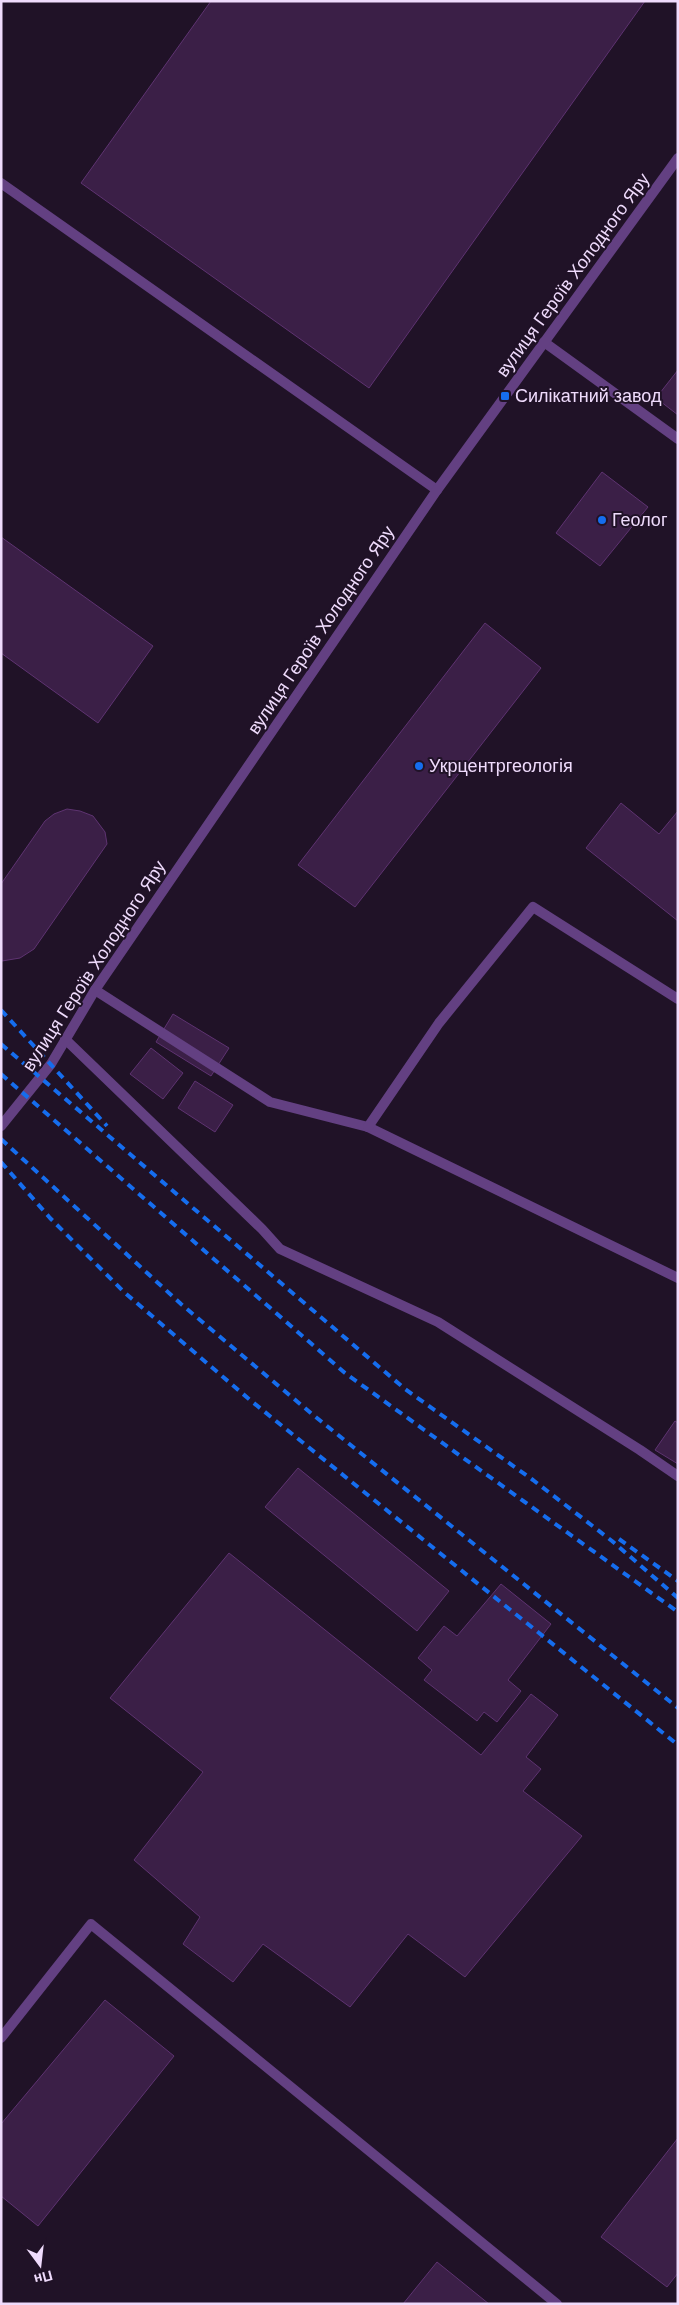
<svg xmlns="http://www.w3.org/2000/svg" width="679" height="2305" viewBox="0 0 679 2305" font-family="Arial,sans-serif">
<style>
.building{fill:#3b1f47;stroke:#5e3371}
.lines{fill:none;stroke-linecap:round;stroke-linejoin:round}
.service{stroke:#634082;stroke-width:10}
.minor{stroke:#634082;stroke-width:10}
.rail{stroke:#156dee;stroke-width:4;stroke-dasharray:8 6;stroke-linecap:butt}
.poi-dot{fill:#156dee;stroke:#201227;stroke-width:2}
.labels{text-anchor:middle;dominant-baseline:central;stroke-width:4;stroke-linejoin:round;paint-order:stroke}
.street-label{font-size:18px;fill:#efdbfc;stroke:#201227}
.poi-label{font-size:18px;fill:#efdbfc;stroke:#201227;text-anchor:start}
</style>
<rect width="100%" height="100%" fill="#201227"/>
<!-- building -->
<g class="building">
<path d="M211,1H645L369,388L81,183Z"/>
<path d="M678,370V415L656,398Z"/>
<path d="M602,472L648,507L600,566L556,533Z"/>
<path d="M1,537L153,646L98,723L1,653Z"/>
<path d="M485,623L541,668L355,907L298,865Z"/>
<path d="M621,803L659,834L678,811V921L586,848Z"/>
<path d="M67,809L80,811L93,816L105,832L107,844L34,949L20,958L2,961L1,884L45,821L54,814Z"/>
<path d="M173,1014L229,1048L211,1076L156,1042Z"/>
<path d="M151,1048L183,1073L163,1099L130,1074Z"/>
<path d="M195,1081L233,1105L215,1132L178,1108Z"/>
<path d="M675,1421L678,1423V1464L655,1450Z"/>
<path d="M298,1468L449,1591L417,1631L265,1507Z"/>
<path d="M229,1553L481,1755L531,1694L558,1715L526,1757L541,1769L523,1791L582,1836L465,1977L408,1934L350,2007L263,1944L233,1982L183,1944L200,1917L134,1860L203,1772L110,1698Z"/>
<path d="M501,1584L551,1624L508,1680L521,1691L497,1722L484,1712L477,1721L424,1680L432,1670L418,1658L444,1626L457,1636Z"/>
<path d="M105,2000L174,2056L38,2226L1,2196V2124Z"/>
<path d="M678,2138V2273L667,2287L601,2237Z"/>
<path d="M437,2262L489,2304H403Z"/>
</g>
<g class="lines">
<!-- service -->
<g class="service">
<path d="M1,183L437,490"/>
<path d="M544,342L678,439"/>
<path d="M95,990L270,1102L368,1127L678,1278"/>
<path d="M65,1039L262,1229L280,1249L438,1322L640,1450L678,1476"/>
<path d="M368,1127L439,1023L533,907L678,999"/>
<path d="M1,2038L91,1924L557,2304"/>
</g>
<!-- minor -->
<path class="minor" d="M1,1126L51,1064L95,990L437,490L678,158"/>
<!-- rail -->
<g class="rail">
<path d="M1,1010L107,1126"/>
<path d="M1,1044L405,1389L533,1480L612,1541L678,1598"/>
<path d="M1,1074L345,1373L678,1612"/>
<path d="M1,1139L181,1304L312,1414L678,1708"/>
<path d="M1,1162L50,1218L124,1292L250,1400L678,1745"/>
<path d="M619,1539L678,1581"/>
</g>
</g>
<!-- markers -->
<g class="poi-dot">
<rect x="500" y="391" width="10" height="10" rx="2.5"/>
<circle cx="602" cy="520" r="5"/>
<circle cx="419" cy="766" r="5"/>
</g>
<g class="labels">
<!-- street labels -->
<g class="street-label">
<text transform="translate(573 275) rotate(-54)">вулиця Героїв Холодного Яру</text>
<text transform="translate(321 630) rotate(-56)">вулиця Героїв Холодного Яру</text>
<text transform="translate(94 966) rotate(-57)">вулиця Героїв Холодного Яру</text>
</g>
<!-- poi labels -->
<g class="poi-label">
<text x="515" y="396">Силікатний завод</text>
<text x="612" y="520">Геолог</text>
<text x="429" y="766">Укрцентргеологія</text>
</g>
</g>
<!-- border -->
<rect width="679" height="2305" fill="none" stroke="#efdbfc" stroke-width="5"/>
<!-- north arrow -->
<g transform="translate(40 2265) rotate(165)" stroke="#201227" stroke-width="4" paint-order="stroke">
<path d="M0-4L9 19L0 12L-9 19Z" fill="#efdbfc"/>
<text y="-8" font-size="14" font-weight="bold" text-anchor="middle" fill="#efdbfc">Пн</text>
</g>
</svg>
